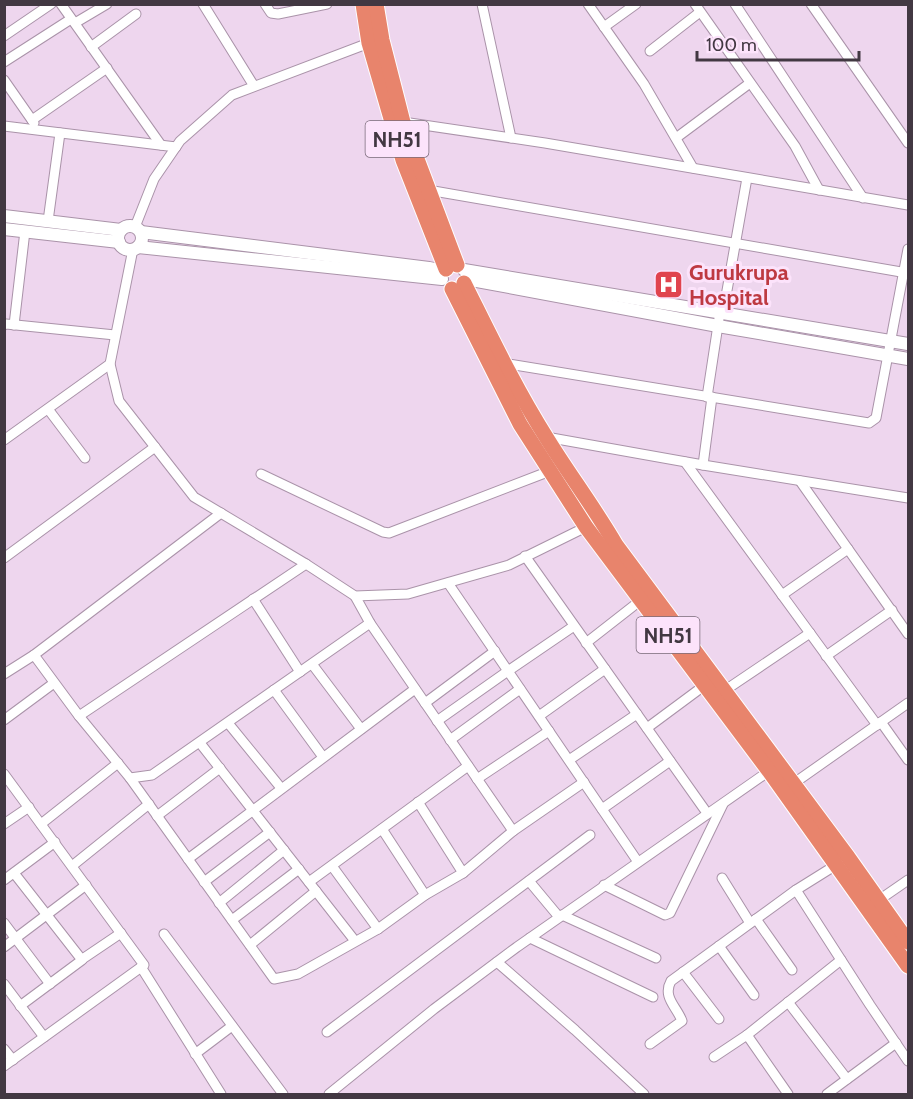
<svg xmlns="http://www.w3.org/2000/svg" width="913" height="1099" viewBox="0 0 913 1099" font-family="Cabin,sans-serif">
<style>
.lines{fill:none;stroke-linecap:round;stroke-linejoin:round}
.minor-casing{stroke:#aa93a9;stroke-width:11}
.tertiary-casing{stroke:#aa93a9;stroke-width:14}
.trunk-casing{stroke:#fff;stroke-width:17}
.minor{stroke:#fff;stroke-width:9}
.tertiary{stroke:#fff;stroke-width:12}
.trunk{stroke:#e8846c;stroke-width:15}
.labels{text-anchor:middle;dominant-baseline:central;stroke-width:6;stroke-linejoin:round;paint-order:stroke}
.shield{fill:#fce3fb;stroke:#7a6b7a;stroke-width:1.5}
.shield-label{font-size:21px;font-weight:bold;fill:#423842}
.health-label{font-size:22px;font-weight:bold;fill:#be3a42;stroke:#fce3fb;text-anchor:start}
</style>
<rect width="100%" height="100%" fill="#eed6ee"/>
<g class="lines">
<defs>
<g id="minor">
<path d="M61,4L161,145"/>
<path d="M203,4L254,86"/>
<path d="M265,4L271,13L278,14L327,4"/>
<path d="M482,4L511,138"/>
<path d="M588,4L644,84L693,168"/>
<path d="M695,4L795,146L819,190"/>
<path d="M735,4L863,198"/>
<path d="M811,4L908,143"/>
<path d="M75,23L107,4"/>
<path d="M604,27L636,4"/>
<path d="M4,36L51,4"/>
<path d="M91,47L136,14"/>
<path d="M650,51L700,12"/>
<path d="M4,62L71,19"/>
<path d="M4,80L34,123"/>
<path d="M32,120L107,68"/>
<path d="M403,122L545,143L908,205"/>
<path d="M4,126L176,147"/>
<path d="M676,138L750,83"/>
<path d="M428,190L907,273"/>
<path d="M48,221L60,133"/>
<path d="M135,227L154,179L180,141L232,95L369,43"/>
<path d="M133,249L110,364L119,401L194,497L306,564L355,596L408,594L509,565L586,527"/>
<path d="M723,313L747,178"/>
<path d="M4,325L6,324L115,335"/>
<path d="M14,325L25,231"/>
<path d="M503,363L869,423L876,418L908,249"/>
<path d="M707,397L720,312"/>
<path d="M48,409L85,458"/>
<path d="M546,437L703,465L908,498"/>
<path d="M4,440L110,364"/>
<path d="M685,462L877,725"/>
<path d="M703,465L712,397"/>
<path d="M261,474L383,532L389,533L550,471"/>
<path d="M800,481L908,634"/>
<path d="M221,513L34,655L79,716L130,778L152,775L370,623"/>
<path d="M525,556L707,813"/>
<path d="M4,558L155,447"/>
<path d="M448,583L638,862"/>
<path d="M782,595L848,549"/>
<path d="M355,596L370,623L513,831L584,782"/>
<path d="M253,599L300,672"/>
<path d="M586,643L641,600"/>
<path d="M826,656L892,610"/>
<path d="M312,664L361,729"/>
<path d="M4,674L34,655"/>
<path d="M274,690L323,757"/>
<path d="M724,691L810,633"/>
<path d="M425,703L495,651"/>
<path d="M79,716L306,564"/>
<path d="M539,716L605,669"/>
<path d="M4,720L54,683"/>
<path d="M437,721L508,671L574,626"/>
<path d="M881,722L908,760"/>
<path d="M228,723L281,788"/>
<path d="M647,728L705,685"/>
<path d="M450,740L520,689"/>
<path d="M200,743L355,941"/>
<path d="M569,760L637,714"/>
<path d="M4,774L144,965L4,1066"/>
<path d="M130,778L274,979L298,974L378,929L425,895L463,873L513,831"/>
<path d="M477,779L549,731"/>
<path d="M790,786L908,703"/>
<path d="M418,802L463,873"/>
<path d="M602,809L670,761"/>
<path d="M157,816L220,768"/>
<path d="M4,824L29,807"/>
<path d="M41,824L118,763"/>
<path d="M382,829L425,895"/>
<path d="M188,859L415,689"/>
<path d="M72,866L149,804"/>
<path d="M332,866L378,929"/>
<path d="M14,873L82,960L20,1006"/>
<path d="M722,878L750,923"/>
<path d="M4,880L55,842"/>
<path d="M529,881L559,917"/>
<path d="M204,882L270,832"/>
<path d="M309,882L468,766"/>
<path d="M604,885L665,915L670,913L723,804"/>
<path d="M796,890L870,1005L908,1061"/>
<path d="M879,900L908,880"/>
<path d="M219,903L284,850"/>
<path d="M562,915L656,958"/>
<path d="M756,919L792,970"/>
<path d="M232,920L299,869"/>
<path d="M4,923L50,984"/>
<path d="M164,934L283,1094"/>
<path d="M530,938L653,997"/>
<path d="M250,945L316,891"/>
<path d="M719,946L754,995"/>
<path d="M4,947L86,885"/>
<path d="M81,960L121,933"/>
<path d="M497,962L575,1030L644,1094"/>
<path d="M141,967L221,1094"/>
<path d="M683,972L719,1019"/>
<path d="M4,984L44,1037"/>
<path d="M788,1002L847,1079"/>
<path d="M327,1032L590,835"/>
<path d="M650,1044L682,1021C677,1007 662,997 671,981L796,890L836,865"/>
<path d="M4,1049L13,1060"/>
<path d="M195,1054L232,1026"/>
<path d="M714,1057L747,1035"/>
<path d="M329,1094L434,1009L517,947L772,769"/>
<path d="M788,1094L747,1035L841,960"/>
<path d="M827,1094L896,1043"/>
</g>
<g id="tertiary">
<path d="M4,216L121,230"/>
<circle cx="130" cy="238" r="12"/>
<path d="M4,229L119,242"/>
<path d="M141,232L429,268L444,271"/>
<path d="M138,247L442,279"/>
<path d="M464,270L908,344"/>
<path d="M466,279L718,326L908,359"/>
</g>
<g id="trunk">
<path d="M363,4L369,43L403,160L446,269"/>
<path d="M376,4L382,40L403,122L457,265"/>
<path d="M464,283C490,335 515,388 546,437C568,473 594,507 616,545L848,857L908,942"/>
<path d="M452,289L520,424L586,527L769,771L908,966"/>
</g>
</defs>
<!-- minor casing -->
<use href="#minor" class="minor-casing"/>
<!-- tertiary casing -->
<use href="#tertiary" class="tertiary-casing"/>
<!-- trunk casing -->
<use href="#trunk" class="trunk-casing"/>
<!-- minor -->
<use href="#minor" class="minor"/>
<!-- tertiary -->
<use href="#tertiary" class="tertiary"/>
<!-- trunk -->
<use href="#trunk" class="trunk"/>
</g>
<!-- icons -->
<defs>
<symbol id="hospital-square" viewBox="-11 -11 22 22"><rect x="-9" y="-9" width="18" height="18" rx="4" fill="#e0444e" stroke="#fce3fb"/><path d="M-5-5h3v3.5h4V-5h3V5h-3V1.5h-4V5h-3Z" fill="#fff"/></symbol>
</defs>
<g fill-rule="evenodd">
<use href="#hospital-square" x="652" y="268" width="33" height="33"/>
</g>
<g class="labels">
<!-- shield labels -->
<g class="shield">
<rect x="365.5" y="121" width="63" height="36" rx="4.5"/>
<rect x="636.5" y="617" width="63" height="36" rx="4.5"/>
</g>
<g class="shield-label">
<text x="397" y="139">NH51</text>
<text x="668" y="635">NH51</text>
</g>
<!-- health labels -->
<g class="health-label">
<text x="689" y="272">Gurukrupa<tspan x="689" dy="25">Hospital</tspan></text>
</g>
</g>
<!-- border -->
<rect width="913" height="1099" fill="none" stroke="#423842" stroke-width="12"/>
<!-- scale -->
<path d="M697 51v9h162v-9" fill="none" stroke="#423842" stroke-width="3"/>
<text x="706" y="51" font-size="18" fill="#423842" stroke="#fce3fb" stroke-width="4.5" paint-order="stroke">100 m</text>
</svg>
